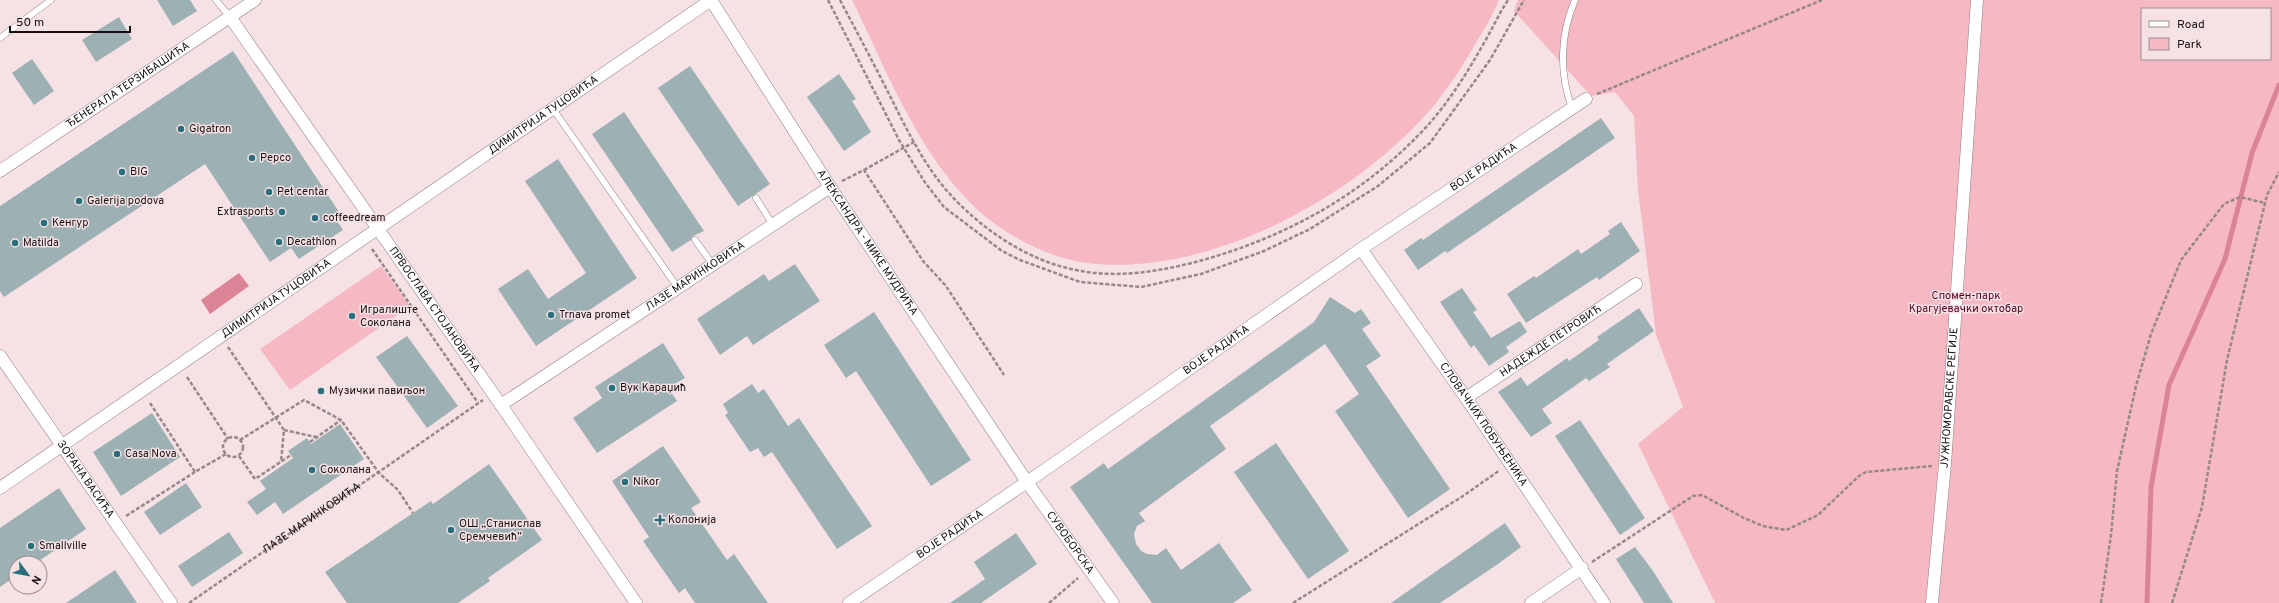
<svg xmlns="http://www.w3.org/2000/svg" width="2279" height="603" viewBox="0 0 2279 603" font-family="Overpass,sans-serif">
<style>
.green{fill:#f6b8c3;fill-rule:evenodd}
.water{fill:#db8495}
.lines{fill:none;stroke-linecap:round;stroke-linejoin:round}
.stream{stroke:#db8495;stroke-width:5}
.building{fill:#9db0b4}
.service-casing{stroke:#907e81;stroke-width:7}
.minor-casing{stroke:#907e81;stroke-width:13}
.path{stroke:#96888a;stroke-width:2.5;stroke-dasharray:4 2;stroke-linecap:butt}
.service{stroke:#fff;stroke-width:6}
.minor{stroke:#fff;stroke-width:12}
.poi-dot{fill:#286e7c;stroke:#f6e2e5;stroke-width:1.5}
.labels{text-anchor:middle;dominant-baseline:central;stroke-width:3;stroke-linejoin:round;paint-order:stroke}
.street-label{font-size:11px;fill:#150e0f;stroke:#f6e2e5}
.poi-label{font-size:11px;fill:#150e0f;stroke:#f6e2e5;text-anchor:start}
.park-label{font-size:11px;fill:#51011f;stroke:#f6e2e5}
</style>
<rect width="100%" height="100%" fill="#f6e2e5"/>
<!-- green -->
<g class="green">
<path d="M852,0H1499C1493,15 1484,29 1476,43C1464,64 1451,84 1436,103C1362,193 1216,274 1097,264C1062,262 1027,246 998,226C926,175 890,77 852,0Z"/>
<path d="M1518,0H2279V603H1715L1638,444L1683,407L1656,335L1638,190L1634,116L1615,92L1591,96L1514,11ZM2142,9H2270V59H2142Z"/>
<path d="M381,266L410,306L290,390L260,349Z"/>
</g>
<!-- water -->
<path class="water" d="M239,273L249,286L210,314L201,300Z"/>
<g class="lines">
<!-- stream -->
<path class="stream" d="M2147,603L2151,487L2169,385L2225,259L2252,153L2279,85"/>
</g>
<!-- building -->
<g class="building">
<path d="M157,0H190L197,11L173,26Z"/>
<path d="M119,17L132,39L96,62L82,40Z"/>
<path d="M233,51L341,215L335,218L343,230L299,259L291,248L270,262L205,164L4,297L0,291V206Z"/>
<path d="M32,59L54,91L34,105L12,73Z"/>
<path d="M690,66L770,184L738,206L658,88Z"/>
<path d="M839,74L856,99L852,101L871,132L844,151L807,97Z"/>
<path d="M624,112L704,231L693,236L691,240L672,252L592,134Z"/>
<path d="M1601,118L1615,138L1447,253L1445,251L1418,270L1404,250L1421,238L1423,240Z"/>
<path d="M558,159L637,278L536,346L498,289L528,269L548,299L586,273L525,181Z"/>
<path d="M1621,222L1640,251L1599,280L1597,277L1526,323L1507,294L1534,276L1536,278L1578,249L1581,254L1610,234L1608,231Z"/>
<path d="M795,264L820,301L753,345L747,336L720,355L697,319L764,274L769,281Z"/>
<path d="M1462,288L1477,310L1473,312L1491,338L1520,321L1527,332L1506,347L1509,352L1489,366L1474,345L1471,348L1440,302Z"/>
<path d="M1330,297L1355,313L1361,309L1371,323L1362,329L1381,356L1366,366L1450,489L1408,518L1335,411L1359,394L1325,344L1210,426L1226,449L1139,513L1145,521L1137,526L1134,534L1136,544L1141,551L1147,554L1157,555L1166,548L1181,570L1219,543L1252,590L1233,603H1152L1070,487L1104,463L1108,469L1314,322Z"/>
<path d="M1639,308L1654,331L1607,364L1610,367L1589,381L1586,378L1542,409L1552,423L1531,437L1498,392L1521,377L1527,386L1567,358L1569,361L1599,340L1597,337Z"/>
<path d="M874,312L971,460L931,486L856,371L846,378L824,345Z"/>
<path d="M407,336L458,406L427,428L376,357Z"/>
<path d="M663,343L685,378L668,388L677,401L597,453L573,418L602,398L595,387Z"/>
<path d="M752,384L758,393L764,389L788,426L799,418L872,526L837,549L772,452L764,457L758,448L750,452L725,415L728,413L723,404Z"/>
<path d="M152,413L180,457L121,496L93,452Z"/>
<path d="M1580,420L1645,518L1620,535L1555,436Z"/>
<path d="M340,424L364,459L283,514L275,502L257,515L247,502L266,489L260,481L293,458L288,451L307,438L311,444Z"/>
<path d="M1276,443L1349,551L1308,579L1234,472Z"/>
<path d="M663,446L701,502L691,508L727,560L734,554L768,603H695L685,588L679,593L643,541L649,537L612,481Z"/>
<path d="M489,464L542,540L488,578L490,581L458,603H347L325,572L431,501L433,504Z"/>
<path d="M186,483L202,507L160,535L144,512Z"/>
<path d="M59,488L86,529L36,563H16V576L0,587V528Z"/>
<path d="M1505,523L1521,547L1498,564L1440,603H1391Z"/>
<path d="M229,532L243,553L192,587L178,566Z"/>
<path d="M1016,533L1037,564L981,603H950L985,579L974,562Z"/>
<path d="M1635,547L1653,571L1673,603H1644L1616,559Z"/>
<path d="M115,570L137,603H66Z"/>
</g>
<g class="lines">
<defs>
<g id="service">
<path d="M216,0L230,17"/>
<path d="M0,38L51,0"/>
<path d="M1572,108C1559,73 1560,35 1575,0"/>
<path d="M553,109L678,288"/>
<path d="M756,198L773,225"/>
<path d="M695,240L713,265"/>
</g>
<g id="minor">
<path id="s2" d="M230,17L501,405L636,603"/>
<path id="s3" d="M0,171L255,0"/>
<path id="s4" d="M1361,249L1466,398L1604,603"/>
<path id="s5" d="M0,356L171,603"/>
<path id="s6" d="M1466,398L1636,284"/>
<path id="s7" d="M501,405L830,187"/>
<path id="s8" d="M0,488L711,0L830,187L1027,482L1113,603"/>
<path id="s9" d="M849,603L1046,469L1361,249L1586,99"/>
<path d="M1531,603L1582,568"/>
<path id="s10" d="M1932,603L1945,464L1977,0"/>
</g>
</defs>
<!-- service casing -->
<use href="#service" class="service-casing"/>
<!-- minor casing -->
<use href="#minor" class="minor-casing"/>
<!-- path -->
<g class="path">
<path d="M828,0L899,140L924,181L944,207L1002,251L1020,260L1080,282L1141,287L1201,274L1264,251L1310,229L1378,186L1430,143L1490,60L1524,0"/>
<path d="M840,0C858,34 876,68 893,102C909,134 925,166 948,192C981,229 1028,261 1076,270C1118,279 1163,271 1203,260C1291,235 1367,192 1429,124C1449,101 1466,75 1481,48C1491,32 1498,15 1508,0"/>
<path d="M1597,94L1822,0"/>
<path d="M864,170L914,142"/>
<path d="M842,181L864,170L923,261L946,286L1004,375"/>
<path d="M372,249L478,403"/>
<path d="M228,347L284,430L281,462"/>
<path d="M187,377L228,439"/>
<path d="M150,403L195,472L226,454"/>
<path d="M284,430L316,437"/>
<circle cx="233" cy="447" r="10"/>
<path d="M240,440L304,400L341,420L379,473L398,490L413,513"/>
<path d="M310,442L341,420"/>
<path d="M239,456L255,479L291,455"/>
<path d="M126,516L195,472"/>
<path d="M1592,562L1693,496L1702,495L1744,518L1763,526L1786,530L1818,515L1859,476L1866,472L1932,466"/>
<path id="s1" d="M189,603L483,400"/>
<path d="M1049,603L1078,578"/>
<path d="M1293,603L1463,496L1500,470"/>
<path d="M2101,603L2111,535L2117,471L2136,386L2151,334L2181,260L2224,204L2240,197L2265,203"/>
<path d="M2172,603L2202,507L2227,360L2267,195L2279,172"/>
</g>
<!-- service -->
<use href="#service" class="service"/>
<!-- minor -->
<use href="#minor" class="minor"/>
</g>
<!-- markers -->
<g class="poi-dot">
<circle cx="181" cy="129" r="4"/>
<circle cx="252" cy="158" r="4"/>
<circle cx="122" cy="172" r="4"/>
<circle cx="269" cy="192" r="4"/>
<circle cx="79" cy="201" r="4"/>
<circle cx="282" cy="212" r="4"/>
<circle cx="315" cy="218" r="4"/>
<circle cx="44" cy="223" r="4"/>
<circle cx="279" cy="242" r="4"/>
<circle cx="15" cy="243" r="4"/>
<circle cx="551" cy="315" r="4"/>
<circle cx="352" cy="316" r="4"/>
<circle cx="612" cy="388" r="4"/>
<circle cx="321" cy="391" r="4"/>
<circle cx="117" cy="454" r="4"/>
<circle cx="312" cy="470" r="4"/>
<circle cx="625" cy="482" r="4"/>
<path d="M658 514h4v4h4v4h-4v4h-4v-4h-4v-4h4z"/>
<circle cx="451" cy="530" r="4"/>
<circle cx="31" cy="546" r="4"/>
</g>
<g class="labels">
<!-- street labels -->
<g class="street-label">
<text stroke="none"><textPath href="#s3" startOffset="154">ЂЕНЕРАЛА ТЕРЗИБАШИЋА</textPath></text>
<text stroke="none"><textPath href="#s8" startOffset="659">ДИМИТРИЈА ТУЦОВИЋА</textPath></text>
<text stroke="none"><textPath href="#s9" startOffset="770">ВОЈЕ РАДИЋА</textPath></text>
<text stroke="none"><textPath href="#s8" startOffset="1151">АЛЕКСАНДРА - МИКЕ МУДРИЋА</textPath></text>
<text stroke="none"><textPath href="#s7" startOffset="233">ЛАЗЕ МАРИНКОВИЋА</textPath></text>
<text stroke="none"><textPath href="#s8" startOffset="335">ДИМИТРИЈА ТУЦОВИЋА</textPath></text>
<text stroke="none"><textPath href="#s2" startOffset="357">ПРВОСЛАВА СТОЈАНОВИЋА</textPath></text>
<text stroke="none"><textPath href="#s6" startOffset="102">НАДЕЖДЕ ПЕТРОВИЋ</textPath></text>
<text stroke="none"><textPath href="#s9" startOffset="446">ВОЈЕ РАДИЋА</textPath></text>
<text stroke="none"><textPath href="#s10" startOffset="206">ЈУЖНОМОРАВСКЕ РЕГИЈЕ</textPath></text>
<text stroke="none"><textPath href="#s4" startOffset="214">СЛОВАЧКИХ ПОБУЊЕНИКА</textPath></text>
<text stroke="none"><textPath href="#s5" startOffset="150">ЗОРАНА ВАСИЋА</textPath></text>
<text stroke="none"><textPath href="#s1" startOffset="149">ЛАЗЕ МАРИНКОВИЋА</textPath></text>
<text stroke="none"><textPath href="#s9" startOffset="122">ВОЈЕ РАДИЋА</textPath></text>
<text stroke="none"><textPath href="#s8" startOffset="1513">СУВОБОРСКА</textPath></text>
</g>
<!-- poi labels -->
<g class="poi-label">
<text x="189" y="129">Gigatron</text>
<text x="260" y="158">Pepco</text>
<text x="130" y="172">BIG</text>
<text x="277" y="192">Pet centar</text>
<text x="87" y="201">Galerija podova</text>
<text x="274" y="212" text-anchor="end">Extrasports</text>
<text x="323" y="218">coffeedream</text>
<text x="52" y="223">Кенгур</text>
<text x="287" y="242">Decathlon</text>
<text x="23" y="243">Matilda</text>
<text x="360" y="310">Игралиште<tspan x="360" dy="13">Соколана</tspan></text>
<text x="559" y="315">Trnava promet</text>
<text x="620" y="388">Вук Караџић</text>
<text x="329" y="391">Музички павиљон</text>
<text x="125" y="454">Casa Nova</text>
<text x="320" y="470">Соколана</text>
<text x="633" y="482">Nikor</text>
<text x="668" y="520">Колонија</text>
<text x="459" y="524">ОШ „Станислав<tspan x="459" dy="13">Сремчевић”</tspan></text>
<text x="39" y="546">Smallville</text>
</g>
<!-- park labels -->
<g class="park-label">
<text x="1966" y="296">Спомен-парк<tspan x="1966" dy="13">Крагујевачки октобар</tspan></text>
</g>
</g>
<!-- legend -->
<rect x="2141" y="8" width="130" height="52" fill="#f6e2e5" stroke="#9c8d8f"/>
<rect x="2149" y="21" width="20" height="6" fill="#ffffff" stroke="#9c8d8f"/>
<text x="2177" y="28" font-size="12" fill="#150e0f">Road</text>
<rect x="2149" y="38" width="20" height="12" fill="#f6b8c3" stroke="#9c8d8f"/>
<text x="2177" y="48" font-size="12" fill="#150e0f">Park</text>
<!-- north arrow -->
<g transform="translate(28 575) rotate(122)"><circle r="19" fill="#f6e2e5" stroke="#9c8d8f"/>
<path d="M0-3L7 15L0 10L-7 15Z" fill="#286e7c"/>
<text y="-6" font-size="11" font-weight="bold" text-anchor="middle" fill="#150e0f">N</text>
</g>
<!-- scale -->
<path d="M10 26v6h120v-6" fill="none" stroke="#150e0f" stroke-width="2"/>
<text x="16" y="26" font-size="12" fill="#150e0f" stroke="#f6e2e5" stroke-width="3" paint-order="stroke">50 m</text>
</svg>
